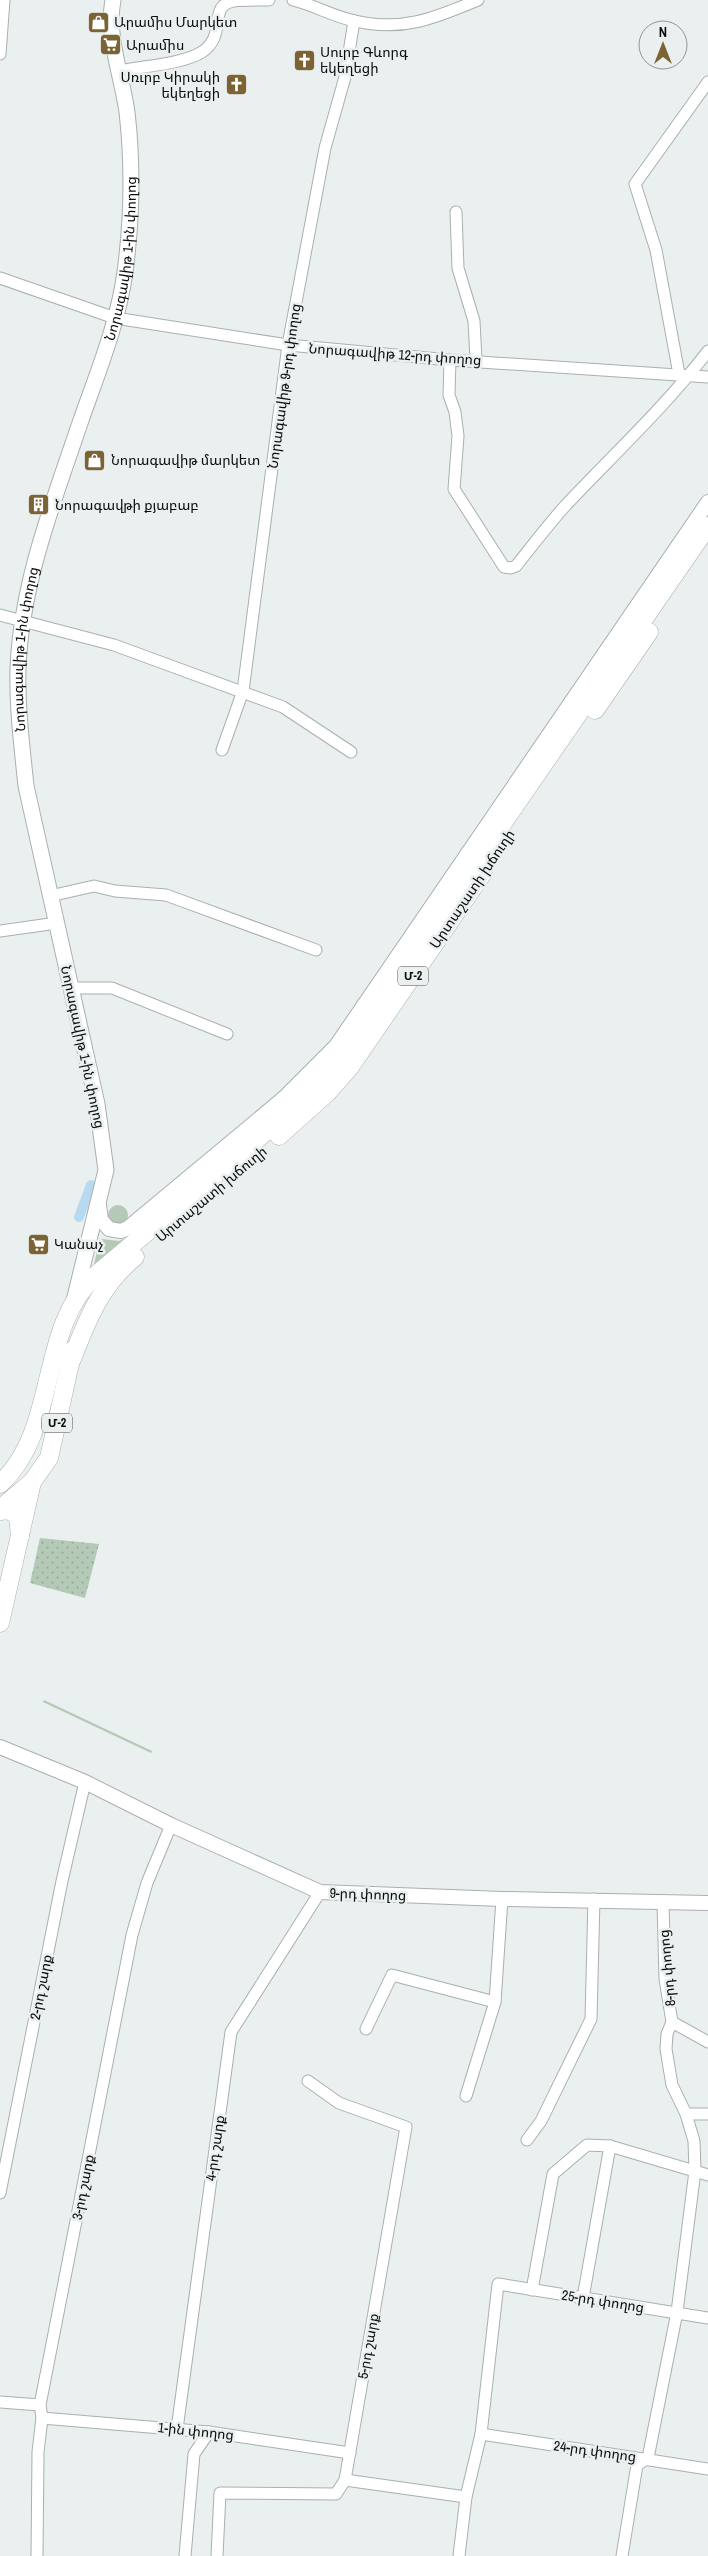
<svg xmlns="http://www.w3.org/2000/svg" width="708" height="2556" viewBox="0 0 708 2556" font-family="'Archivo Narrow','Noto Sans Armenian',sans-serif">
<style>
.built{fill:#d8e7e6}
.grass{fill:#b4cab6}
.park{fill:url(#park-dots)}
.lines{fill:none;stroke-linecap:round;stroke-linejoin:round}
.canal{stroke:#b6daf1;stroke-width:10}
.minor-casing{stroke:#aaafaf;stroke-width:13}
.tertiary-casing{stroke:#aaafaf;stroke-width:16}
.secondary-casing{stroke:#aaafaf;stroke-width:17}
.primary-casing{stroke:#aaafaf;stroke-width:19}
.trunk-casing{stroke:#aaafaf;stroke-width:19}
.minor{stroke:#fff;stroke-width:11}
.tertiary{stroke:#fff;stroke-width:14}
.secondary{stroke:#fff;stroke-width:15}
.primary{stroke:#fff;stroke-width:18}
.trunk{stroke:#fff;stroke-width:18}
.labels{text-anchor:middle;dominant-baseline:central;stroke-width:5;stroke-linejoin:round;paint-order:stroke}
.shield{fill:#eaefef;stroke:#4e5151;stroke-width:1}
.shield-label{font-size:12px;font-weight:bold;fill:#0b0d0d}
.poi-label{font-size:14px;fill:#0b0d0d;stroke:#eaefef;text-anchor:start}
.street-label{font-size:14px;fill:#0b0d0d;stroke:#eaefef}
</style>
<defs>
<pattern id="park-dots" width="8" height="8" patternUnits="userSpaceOnUse" patternTransform="scale(1.25)"><rect width="8" height="8" fill="#b4cab6"/><path d="M2 2h.1M6 6h.1" fill="none" stroke="#99ac9b" stroke-width="1.8" stroke-linecap="round"/></pattern>
</defs>
<rect width="100%" height="100%" fill="#eaefef"/>
<!-- built -->
<path class="built" d="M91,450L105,455L100,470L86,465Z"/>
<!-- grass -->
<g class="grass">
<circle cx="118" cy="1215" r="10"/>
<path d="M132,1235L93,1269L99,1242L102,1239L119,1241Z"/>
<path d="M44,1700L152,1751L151,1753L43,1702Z"/>
</g>
<!-- park -->
<path class="park" d="M40,1538L99,1544L85,1598L30,1583Z"/>
<g class="lines">
<!-- canal -->
<path class="canal" d="M79,1217L91,1185"/>
<defs>
<g id="minor">
<path d="M293,0C314,5 334,17 355,21C403,32 435,18 478,0"/>
<path d="M0,54L4,0"/>
<path d="M120,71C143,66 183,64 202,52C228,35 207,5 234,1C245,0 258,0 269,0"/>
<path d="M456,212L458,268L474,321L476,360"/>
<path d="M0,278L115,318L288,345L450,360L708,377"/>
<path d="M450,360L449,395L455,412L458,436L454,489L504,567L511,568L516,566C532,546 548,525 565,506C613,455 665,407 708,351"/>
<path d="M679,374L656,250L635,184L708,82"/>
<path d="M0,615L114,645L283,707L351,752"/>
<path d="M222,750L243,691L288,345L325,148L345,77L354,21"/>
<path d="M50,896L94,886L115,891L166,895L316,950"/>
<path d="M0,931L57,923"/>
<path d="M71,988H112L227,1034"/>
<path d="M663,1902L665,1979L672,2022L708,2042"/>
<path d="M366,2029L392,1975L495,2002L502,1899"/>
<path d="M466,2096L495,2002"/>
<path d="M686,2114H708"/>
<path d="M527,2140L541,2121L591,2019L594,1899"/>
<path d="M0,2193L62,1881L85,1782"/>
<path d="M532,2290L553,2174L587,2145L610,2146L708,2175"/>
<path d="M583,2298L610,2146"/>
<path d="M0,2402L40,2405"/>
<path d="M42,2418L209,2432L350,2453"/>
<path d="M177,2429L231,2032L320,1892"/>
<path d="M481,2434L708,2469"/>
<path d="M345,2480L466,2497"/>
<path d="M37,2556L38,2452L42,2418L40,2405L132,1935L147,1883L171,1825"/>
<path d="M185,2556L194,2454L209,2432"/>
<path d="M217,2556L220,2493L336,2494L345,2480L406,2127L339,2103L308,2081"/>
<path d="M459,2556L466,2497L481,2434L498,2284L708,2318"/>
<path d="M622,2556L637,2465L648,2458L677,2312L695,2171L694,2141L686,2114L672,2085L666,2049L667,2034L672,2022"/>
</g>
<g id="tertiary">
<path d="M99,1205L101,1220L109,1229L121,1231L128,1228L284,1098L336,1046L708,502"/>
<path d="M0,1747L85,1782L171,1825L320,1892L502,1899L708,1903"/>
</g>
<g id="secondary">
<path id="s1" d="M74,1301L106,1170L97,1104L26,786C22,747 17,708 18,669C21,584 53,503 80,423C97,374 118,324 125,272C132,219 133,165 127,112C122,76 106,36 113,0"/>
</g>
<path id="primary" d="M0,1623L32,1482"/>
<g id="trunk">
<path d="M595,710L649,632"/>
<path d="M279,1136L327,1093L350,1067L483,873"/>
<path d="M72,1359C87,1320 101,1284 135,1257"/>
<path d="M0,1484C60,1428 37,1328 96,1275L306,1098L342,1056L708,526"/>
<path d="M0,1509L32,1482L49,1458L73,1350"/>
<path d="M0,1511L9,1510L18,1516L20,1536"/>
</g>
</defs>
<!-- minor casing -->
<use href="#minor" class="minor-casing"/>
<!-- tertiary casing -->
<use href="#tertiary" class="tertiary-casing"/>
<!-- secondary casing -->
<use href="#secondary" class="secondary-casing"/>
<!-- primary casing -->
<use href="#primary" class="primary-casing"/>
<!-- trunk casing -->
<use href="#trunk" class="trunk-casing"/>
<!-- minor -->
<use href="#minor" class="minor"/>
<!-- tertiary -->
<use href="#tertiary" class="tertiary"/>
<!-- secondary -->
<use href="#secondary" class="secondary"/>
<!-- primary -->
<use href="#primary" class="primary"/>
<!-- trunk -->
<use href="#trunk" class="trunk"/>
</g>
<!-- icons -->
<defs>
<symbol id="shop-square" viewBox="-11 -11 22 22"><rect x="-9" y="-9" width="18" height="18" rx="4" fill="#7c6334" stroke="#eaefef"/><path d="M-5-2.5h2.3a2.7 3.5 0 0 1 5.4 0H5L5.5 6h-11ZM-1.5-2.5h3a1.5 2.3 0 0 0-3 0Z" fill="#fff"/></symbol>
<symbol id="supermarket-square" viewBox="-11 -11 22 22"><rect x="-9" y="-9" width="18" height="18" rx="4" fill="#7c6334" stroke="#eaefef"/><path d="M-6-5.5h2.5l.6 2H6L4.5 2H-2.5L-4.4-4H-6ZM-1.5 3.2a1.3 1.3 0 1 0 .1 0ZM3 3.2a1.3 1.3 0 1 0 .1 0Z" fill="#fff"/></symbol>
<symbol id="church-square" viewBox="-11 -11 22 22"><rect x="-9" y="-9" width="18" height="18" rx="4" fill="#7c6334" stroke="#eaefef"/><path d="M-1.2-6h2.4v3.5h3.3v2.4h-3.3V6h-2.4V-.1h-3.3v-2.4h3.3Z" fill="#fff"/></symbol>
<symbol id="building-square" viewBox="-11 -11 22 22"><rect x="-9" y="-9" width="18" height="18" rx="4" fill="#7c6334" stroke="#eaefef"/><path d="M-4-6H4V6H1V3H-1V6H-4ZM-2.5-4.3h1.7v1.8h-1.7ZM.8-4.3h1.7v1.8H.8ZM-2.5-1h1.7V.8h-1.7ZM.8-1h1.7V.8H.8Z" fill="#fff"/></symbol>
</defs>
<g fill-rule="evenodd">
<use href="#shop-square" x="86" y="10" width="25" height="25"/>
<use href="#supermarket-square" x="98" y="32" width="25" height="25"/>
<use href="#church-square" x="292" y="48" width="25" height="25"/>
<use href="#church-square" x="224" y="72" width="25" height="25"/>
<use href="#shop-square" x="82" y="448" width="25" height="25"/>
<use href="#building-square" x="26" y="492" width="25" height="25"/>
<use href="#supermarket-square" x="26" y="1232" width="25" height="25"/>
</g>
<g class="labels">
<!-- shield labels -->
<g class="shield">
<rect x="398" y="966.5" width="30" height="19" rx="4"/>
<rect x="42" y="1413.5" width="30" height="19" rx="4"/>
</g>
<g class="shield-label">
<text x="413" y="976">Մ-2</text>
<text x="57" y="1423">Մ-2</text>
</g>
<!-- poi labels -->
<g class="poi-label">
<text x="114" y="22">Արամիս Մարկետ</text>
<text x="126" y="45">Արամիս</text>
<text x="320" y="52">Սուրբ Գևորգ<tspan x="320" dy="16">եկեղեցի</tspan></text>
<text x="220" y="77" text-anchor="end">Սռւրբ Կիրակի<tspan x="220" dy="16">եկեղեցի</tspan></text>
<text x="111" y="460">Նորագավիթ մարկետ</text>
<text x="55" y="505">Նորագավթի քյաբաբ</text>
<text x="54" y="1244">Կանաչ</text>
</g>
<!-- street labels -->
<g class="street-label">
<text stroke="none"><textPath href="#s1" startOffset="1070">Նորագավիթ 1-ին փողոց</textPath></text>
<text transform="translate(395 354) rotate(4)">Նորագավիթ 12-րդ փողոց</text>
<text transform="translate(284 386) rotate(-82)">Նորագավիթ 9-րդ փողոց</text>
<text stroke="none"><textPath href="#s1" startOffset="665">Նորագավիթ 1-ին փողոց</textPath></text>
<text transform="translate(472 889) rotate(-56)">Արտաշատի խճուղի</text>
<text transform="translate(83 1047) rotate(78)">Նորագավիթ 1-ին փողոց</text>
<text transform="translate(211 1194) rotate(-40)">Արտաշատի խճուղի</text>
<text transform="translate(368 1894) rotate(2)">9-րդ փողոց</text>
<text transform="translate(667 1968) rotate(-95)">8-րդ փողոց</text>
<text transform="translate(41 1987) rotate(-79)">2-րդ շարք</text>
<text transform="translate(215 2148) rotate(-82)">4-րդ շարք</text>
<text transform="translate(83 2187) rotate(-79)">3-րդ շարք</text>
<text transform="translate(603 2301) rotate(9)">25-րդ փողոց</text>
<text transform="translate(368 2346) rotate(-80)">5-րդ շարք</text>
<text transform="translate(196 2431) rotate(6)">1-ին փողոց</text>
<text transform="translate(595 2451) rotate(8)">24-րդ փողոց</text>
</g>
</g>
<!-- north arrow -->
<g transform="translate(663 45)"><circle r="24" fill="#eaefef" stroke="#919595"/>
<path d="M0-4L9 19L0 12L-9 19Z" fill="#7c6334"/>
<text y="-8" font-size="14" font-weight="bold" text-anchor="middle" fill="#0b0d0d">N</text>
</g>
</svg>
